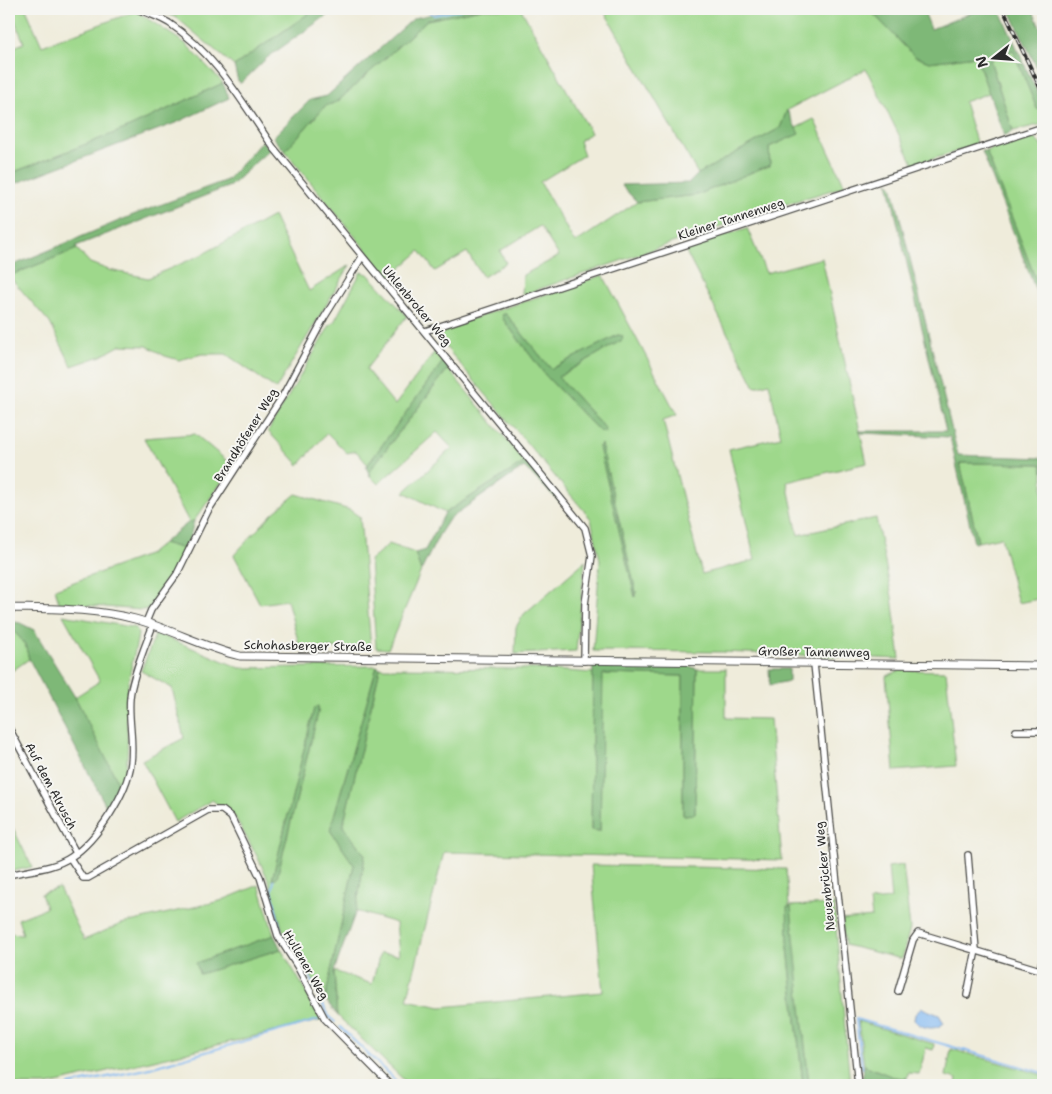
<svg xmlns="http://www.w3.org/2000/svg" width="1052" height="1094" viewBox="0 0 1052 1094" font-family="'Shantell Sans',sans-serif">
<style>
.green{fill:#9ed88b;stroke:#64825b;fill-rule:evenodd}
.forest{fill:#7eb877;stroke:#547251}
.water{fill:#83b9f2;stroke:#57728e}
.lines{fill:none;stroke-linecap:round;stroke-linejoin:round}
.stream{stroke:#83b9f2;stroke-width:2}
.minor-casing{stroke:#484845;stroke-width:8}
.tertiary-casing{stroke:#484845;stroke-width:9}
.minor{stroke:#fff;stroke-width:5.5}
.tertiary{stroke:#fff;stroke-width:7}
.rail-casing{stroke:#2b2b2b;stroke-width:4}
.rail{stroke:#f6f6f2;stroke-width:2;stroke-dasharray:5.5;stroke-linecap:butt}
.labels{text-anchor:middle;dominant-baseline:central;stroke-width:4;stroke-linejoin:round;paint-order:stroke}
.street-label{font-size:12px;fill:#2b2b2b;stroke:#f6f6f2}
</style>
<rect width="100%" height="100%" fill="#f6f6f2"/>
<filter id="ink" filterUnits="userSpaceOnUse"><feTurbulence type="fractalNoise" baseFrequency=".02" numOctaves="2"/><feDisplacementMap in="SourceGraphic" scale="10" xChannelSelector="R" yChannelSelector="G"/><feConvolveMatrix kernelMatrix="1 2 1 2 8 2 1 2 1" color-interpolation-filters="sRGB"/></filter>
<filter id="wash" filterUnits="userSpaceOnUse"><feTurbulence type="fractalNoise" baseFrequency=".0096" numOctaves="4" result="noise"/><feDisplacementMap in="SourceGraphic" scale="20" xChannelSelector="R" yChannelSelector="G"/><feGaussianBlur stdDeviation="1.12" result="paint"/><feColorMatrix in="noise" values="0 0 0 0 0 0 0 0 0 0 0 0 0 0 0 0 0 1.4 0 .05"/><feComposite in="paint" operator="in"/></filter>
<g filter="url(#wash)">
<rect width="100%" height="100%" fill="#efecdb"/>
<!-- green -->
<g class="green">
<path d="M15,9H26L42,46L136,11L186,44L223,83L125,129L9,174V70L11,69L9,55L13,53L14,47L24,43L11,11Z"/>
<path d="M152,9H315L234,66L177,18Z"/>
<path d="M481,9H521L591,133L579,141L584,155L540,182L575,243L637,202L697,195L762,168L770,166L769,147L798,134L796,128L814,119L845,186L773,208L522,295L523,275L559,256L540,226L500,251L506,263L483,277L467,252L435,271L420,251L389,278L285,151L325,106L337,102L427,20Z"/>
<path d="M603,9H869L914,56L929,62L976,56L989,93L964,102L977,145L914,165L866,69L787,110L780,128L698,174Z"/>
<path d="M1013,50L1037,109L1043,111V124L1013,131L990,60Z"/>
<path d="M1031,135L1043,147V298L986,151Z"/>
<path d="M273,216L309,291L350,265L276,389L226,354H202L179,360L165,356L147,346L121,345L101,356L72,366L50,323L9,276L77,249L90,263L109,270L148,278L201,255Z"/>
<path d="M747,228L766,273L822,258L867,463L787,482L798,535L876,518L892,597L900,659L722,652L593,651L600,560L591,519L433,332L603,275L677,415L663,420L702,574L755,560L729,449L781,437L769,383L755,387L684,248ZM503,314H506L551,369L618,335L623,336L622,340L558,377L604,427L605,432L599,431L546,376L503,319ZM601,444L636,592L635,596L599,447Z"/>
<path d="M361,272L368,274L407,316L366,369L395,405L436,350L444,360L368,465L356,451L347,453L327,433L299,465L268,431L330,325L334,322Z"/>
<path d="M448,369L525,462L445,513L404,492L452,448L437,432L378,484L370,476L371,469Z"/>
<path d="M195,434L233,466L194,521L189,522L144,438Z"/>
<path d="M960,463L1041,464L1043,472V614L1041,615L1038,599L1018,603L1001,537L978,542Z"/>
<path d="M296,494L350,510L360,517L371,648H300L287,600L260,604L234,555L272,514Z"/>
<path d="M163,543L187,550L149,609L141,610L59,603L55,589L150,554Z"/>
<path d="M389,544L415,553L421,571L388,649L376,648L370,560Z"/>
<path d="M585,561L576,651L515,654L516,627L524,614Z"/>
<path d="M63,615L136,628L138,634C135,655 128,675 127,696C124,721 134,764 119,785L75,697L100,681Z"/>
<path d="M15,632L25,644L29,659L9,673V633Z"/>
<path d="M156,633L240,668L377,666L330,830L354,865L325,999L282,928L269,881L257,856L235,817L212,800L175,822L142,760L184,738L172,688L141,671ZM318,706V713L277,877L272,880L314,709Z"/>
<path d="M380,668L540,669L593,673L591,830L600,831L602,674L683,676V815L695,814L697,669H726V718L770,719L782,860L444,852L407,1000L441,1007L603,992L591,865L786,869L789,906L834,904L850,1085H809L790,907L788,948L803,1085H409L337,1015L334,971L372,984L380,953L399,955L396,923L356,911L365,855L343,826Z"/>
<path d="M901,670L946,671L956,766L894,771L886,676Z"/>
<path d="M9,820L32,867L9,872Z"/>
<path d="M903,865L910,928L902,959L845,945L842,920L872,917L870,901L891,899L888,867Z"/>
<path d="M259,885L274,935L197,963L199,974L281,949L323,1020L48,1085H9V933L23,934L18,919L46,908L41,894L59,888L84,940L121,924L220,901Z"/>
<path d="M858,1021L934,1044L933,1050L926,1048L919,1074L908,1073L907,1078L893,1077L864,1065Z"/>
<path d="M951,1049L1043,1075V1085H956L957,1079L946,1076Z"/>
</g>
<!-- forest -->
<g class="forest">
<path d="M315,9H336L268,57L241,83L238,81L234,66Z"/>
<path d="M456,9H481L427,20L337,102L325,106L285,151L273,137L310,100L327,96L414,18Z"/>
<path d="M869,9H923L931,29L981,9H999L1043,105V111L1037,109L1013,50L990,60L1013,131L1004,136L976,56L929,62L914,56Z"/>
<path d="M1009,9H1032L1043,33V81Z"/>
<path d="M223,83L229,98L178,122L9,186V174L125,129Z"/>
<path d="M787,110L799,134L769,147L770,166L762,168L697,195L637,202L621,185L689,183L698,174L780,128Z"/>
<path d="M262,141L270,149L230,186L76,246L77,249L9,276V267L133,215L227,180Z"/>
<path d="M982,151H986L1043,298V309Z"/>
<path d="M888,182L892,185L958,455L1043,458V472L1041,464L960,463L978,542L974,543L950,437L862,433L859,431H946Z"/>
<path d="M502,314H506L551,369L618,335L623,336L622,340L558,377L604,427L606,433L599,431L546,376L503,319Z"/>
<path d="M444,360L450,366L371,469L370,476L366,467Z"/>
<path d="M601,444L636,592L635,597L599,447Z"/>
<path d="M525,462H531L568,510L524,467L450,518L439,535L421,571L415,553L425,550L445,513Z"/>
<path d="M194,521L187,550L163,543L189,522Z"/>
<path d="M9,621L20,623L34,630L75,697L119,784L124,779L107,808L29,659L25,644L15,632L9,633Z"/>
<path d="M593,663L689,666L697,669L695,814L683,815V676L603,674L600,831L591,830Z"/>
<path d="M377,666L380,668L343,826L365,855L356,911L334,971L337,1015L325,999L354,865L330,830Z"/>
<path d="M769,669H789V681L770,685Z"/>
<path d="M318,706V713L277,877L272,880L314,708Z"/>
<path d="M787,907H791L809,1085L803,1084L788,948Z"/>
<path d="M274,935L281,949L200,974L196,963Z"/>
<path d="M864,1065L893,1077L907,1078L905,1085L862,1084Z"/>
</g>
<!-- water -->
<path class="water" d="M922,1008L939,1015L944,1023C935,1031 922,1029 914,1020L915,1014Z"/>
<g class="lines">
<!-- stream -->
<g class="stream">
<path d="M426,9L434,15L462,9"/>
<path d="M274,881L272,890L281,934L302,962L329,1017L335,1022"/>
<path d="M340,1027L400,1085"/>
<path d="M862,1068L856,1019L1043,1073"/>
<path d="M69,1085L146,1069L318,1020"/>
</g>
</g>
</g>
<g filter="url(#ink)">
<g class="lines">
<defs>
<g id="minor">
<path d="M137,9C148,13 159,17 169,23C216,54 242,102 273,147L585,528L592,556L585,604L584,661"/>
<path d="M425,331L1043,127"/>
<path d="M146,622L151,610L177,574L208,511L282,397L324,318L362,257"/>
<path d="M814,664L858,1085"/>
<path d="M9,728L76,853"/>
<path d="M1016,731H1043"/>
<path d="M70,858L83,878H88L208,810H222L231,817L260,877L278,936L297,966L325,1019L390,1085"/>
<path d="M9,875C29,870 53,869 71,857C97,840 127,794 131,763C134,741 128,719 130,698C131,679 146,644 153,625"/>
<path d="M1040,970L1043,956"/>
<path d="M898,991L913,940L918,933L1043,971"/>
<path d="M967,995L976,950L968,855"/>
</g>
<path id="tertiary" d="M9,608C50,609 94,608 135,619C171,629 203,647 240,656L1043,666"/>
</defs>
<!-- minor casing -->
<use href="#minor" class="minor-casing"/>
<!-- tertiary casing -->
<use href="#tertiary" class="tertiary-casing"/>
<!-- minor -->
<use href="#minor" class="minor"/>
<!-- tertiary -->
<use href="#tertiary" class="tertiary"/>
<defs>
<path id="rail" d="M1003,9L1043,94"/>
</defs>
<!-- rail casing -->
<use href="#rail" class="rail-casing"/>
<!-- rail -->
<use href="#rail" class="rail"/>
</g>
</g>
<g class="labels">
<!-- street labels -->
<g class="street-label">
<text transform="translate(731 219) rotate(-18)">Kleiner Tannenweg</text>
<text transform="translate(417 306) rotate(50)">Uhlenbroker Weg</text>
<text transform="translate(246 435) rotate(-58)">Brandhöfener Weg</text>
<text transform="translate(308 646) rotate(1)">Schohasberger Straße</text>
<text transform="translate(814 652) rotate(1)">Großer Tannenweg</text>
<text transform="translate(51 786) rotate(62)">Auf dem Alrusch</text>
<text transform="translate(825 876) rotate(-96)">Neuenbrücker Weg</text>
<text transform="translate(306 965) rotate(60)">Hullener Weg</text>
</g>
</g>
<!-- margin -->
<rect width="1052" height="1094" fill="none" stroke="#f6f6f2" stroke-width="30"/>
<!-- north arrow -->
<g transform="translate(994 58) rotate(253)" stroke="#f6f6f2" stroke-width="4" paint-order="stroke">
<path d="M0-4L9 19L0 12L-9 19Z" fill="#2b2b2b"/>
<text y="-8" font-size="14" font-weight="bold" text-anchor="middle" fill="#2b2b2b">N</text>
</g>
</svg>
